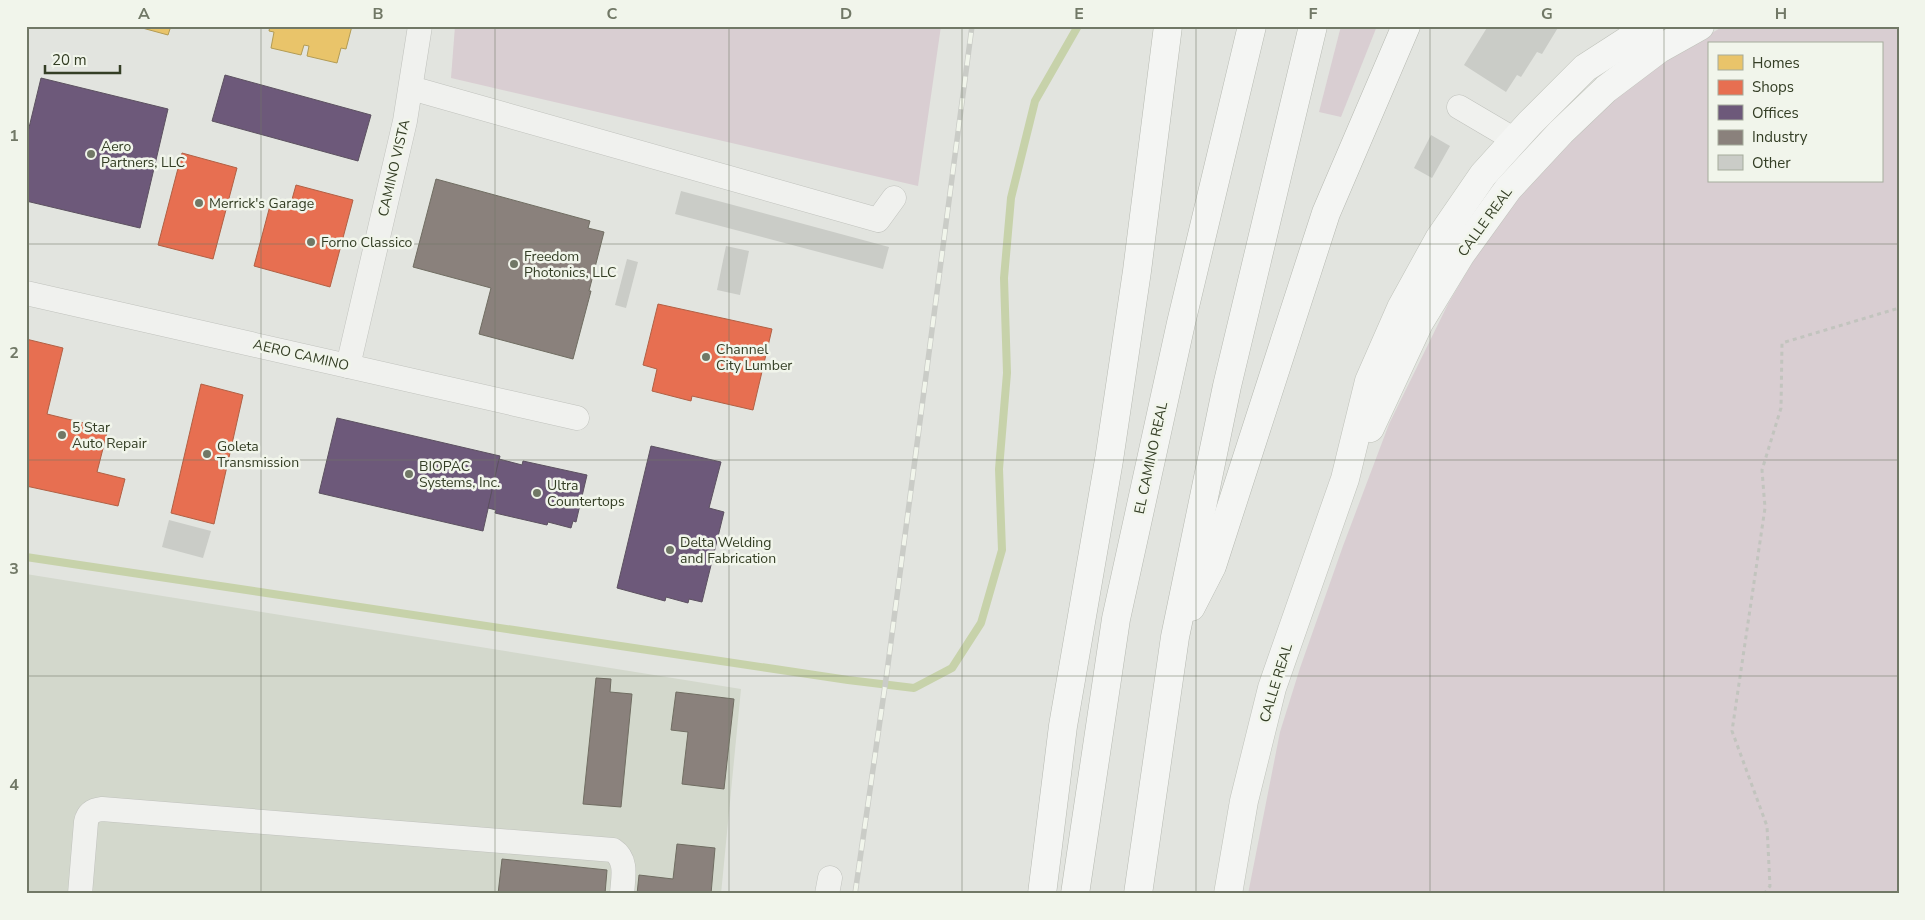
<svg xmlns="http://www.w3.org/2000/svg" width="1925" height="920" viewBox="0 0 1925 920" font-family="'Nunito Sans',sans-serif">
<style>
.built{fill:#d3d8cc}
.green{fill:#d9ced2;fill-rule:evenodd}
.homes{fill:#e9c46a;stroke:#b39c55}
.shops{fill:#e76f51;stroke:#b16044}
.offices{fill:#6d597a;stroke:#5c5160}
.industry{fill:#8a817c;stroke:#706d62}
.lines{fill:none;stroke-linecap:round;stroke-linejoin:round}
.stream{stroke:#c7d2aa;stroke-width:8}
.building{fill:#caccc7}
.minor-casing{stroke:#c0c2bd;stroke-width:25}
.major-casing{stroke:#bfc2ba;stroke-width:29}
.highway-casing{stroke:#b6b9b1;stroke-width:29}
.path{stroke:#c2c4be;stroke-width:3;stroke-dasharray:4 4;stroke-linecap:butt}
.minor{stroke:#f0f1ee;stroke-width:24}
.major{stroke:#f4f5f3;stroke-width:28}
.highway{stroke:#f4f5f3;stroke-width:28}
.rail-casing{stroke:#caccc7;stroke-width:5.5}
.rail{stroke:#f1f5eb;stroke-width:4;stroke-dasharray:11;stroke-linecap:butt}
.grid{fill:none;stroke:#717866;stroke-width:1;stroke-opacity:0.55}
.poi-dot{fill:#717866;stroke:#f1f5eb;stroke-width:2}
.labels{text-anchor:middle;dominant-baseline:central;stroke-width:5;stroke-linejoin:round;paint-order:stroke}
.poi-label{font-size:14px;fill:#343e25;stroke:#f1f5eb;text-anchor:start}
.street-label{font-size:14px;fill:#343e25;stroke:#f1f5eb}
.neatline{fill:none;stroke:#717866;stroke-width:2}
.grid-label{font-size:16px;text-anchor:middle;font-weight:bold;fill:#717866}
</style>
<rect width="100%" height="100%" fill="#e2e4df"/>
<!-- built -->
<path class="built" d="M26,574L741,689L721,894H26Z"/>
<!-- green -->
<g class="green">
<path d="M455,26H941L918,186L451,78Z"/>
<path d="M1341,26H1377L1341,117L1319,112Z"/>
<path d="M1724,26H1899V894H1248L1280,732L1300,668L1343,546L1389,424L1448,304L1478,253L1515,200L1593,118L1626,90L1662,64L1687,47ZM1709,44H1881V181H1709Z"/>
</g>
<!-- homes -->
<g class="homes">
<path d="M135,26H171L168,35Z"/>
<path d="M270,26H352L346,49L341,48L337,63L307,56L309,46L304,45L301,55L271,48L274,32L269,31Z"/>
</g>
<!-- shops -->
<g class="shops">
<path d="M182,153L237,168L213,259L158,245Z"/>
<path d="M296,185L353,200L330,287L254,266L272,198L291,203Z"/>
<path d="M658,304L772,329L753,410L692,396L691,401L652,391L657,369L643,365Z"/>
<path d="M26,339L63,348L47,414L108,429L97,472L125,479L118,506L26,486Z"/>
<path d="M201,384L243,395L214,524L171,513Z"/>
</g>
<!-- offices -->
<g class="offices">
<path d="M225,75L371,115L358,161L212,121Z"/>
<path d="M41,78L168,109L140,228L26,201V140Z"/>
<path d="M337,418L500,456L483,531L319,493Z"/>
<path d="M651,446L721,462L709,508L724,512L702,602L689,599L688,603L666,597L665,601L617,588Z"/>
<path d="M499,459L522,465L523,461L587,475L576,522L573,521L571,528L548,522L547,525L495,513L496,510L488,508Z"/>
</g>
<!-- industry -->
<g class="industry">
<path d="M436,179L590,221L588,228L604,232L589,291H591L573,359L479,334L491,288L413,267Z"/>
<path d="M596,678L611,679L610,692L632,694L621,807L583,804Z"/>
<path d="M676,692L734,699L724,789L682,784L688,732L671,730Z"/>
<path d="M677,844L715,848L711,894H637L639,875L673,879Z"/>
<path d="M502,859L607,870L605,894H498Z"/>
</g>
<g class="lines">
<!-- stream -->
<path class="stream" d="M26,557L848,680L914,688L952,668L981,623L1002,550L999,469L1007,373L1004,278L1011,198L1035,101L1078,26"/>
</g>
<!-- building -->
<g class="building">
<path d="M1488,26H1559L1542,54L1537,52L1521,77L1517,75L1506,92L1464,65Z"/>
<path d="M1431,135L1450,146L1432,178L1414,168Z"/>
<path d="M681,191L889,247L883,269L675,214Z"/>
<path d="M726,246L749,251L740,295L717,290Z"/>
<path d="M627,259L638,262L626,308L615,305Z"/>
<path d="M169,520L211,531L203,558L162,547Z"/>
</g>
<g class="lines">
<defs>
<g id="minor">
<path d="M411,88L878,220L894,198"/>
<path d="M1459,107L1515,140"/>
<path d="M26,293L577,418"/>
<path d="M348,366L405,121L420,26"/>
<path d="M80,894L86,822C88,813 93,810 102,809L613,850C628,860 623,878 622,894"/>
<path d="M827,894L830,878"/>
</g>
<g id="major">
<path d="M1370,428L1419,323L1461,254L1508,189L1561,132L1606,89L1659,49L1700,26"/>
<path d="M1228,894L1244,801L1272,688L1345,479L1369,381L1401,308L1439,239L1483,175L1530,123L1585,68L1650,26"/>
</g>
<g id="highway">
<path d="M1191,607L1212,566L1326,213L1406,26"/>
<path d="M1042,894L1063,726L1109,460L1137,271L1168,26"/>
<path d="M1075,894L1116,619L1181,323L1252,26"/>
<path d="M1138,894L1175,637L1227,386L1313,26"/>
</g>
</defs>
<!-- minor casing -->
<use href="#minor" class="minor-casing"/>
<!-- major casing -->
<use href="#major" class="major-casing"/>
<!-- highway casing -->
<use href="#highway" class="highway-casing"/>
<!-- path -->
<path class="path" d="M1764,894L1770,886L1767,826L1732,731L1765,508L1762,470L1781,408L1782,343L1899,308"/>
<!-- minor -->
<use href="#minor" class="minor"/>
<!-- major -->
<use href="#major" class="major"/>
<!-- highway -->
<use href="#highway" class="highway"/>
<defs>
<path id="rail" d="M855,894L887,672L972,26"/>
</defs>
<!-- rail casing -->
<use href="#rail" class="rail-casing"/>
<!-- rail -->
<use href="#rail" class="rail"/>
</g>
<!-- grid -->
<path class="grid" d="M261,26V894M495,26V894M729,26V894M962,26V894M1196,26V894M1430,26V894M1664,26V894M26,244H1899M26,460H1899M26,676H1899"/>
<!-- markers -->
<g class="poi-dot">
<circle cx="91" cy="154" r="5"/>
<circle cx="199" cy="203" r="5"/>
<circle cx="311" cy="242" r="5"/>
<circle cx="514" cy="264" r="5"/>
<circle cx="706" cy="357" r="5"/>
<circle cx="62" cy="435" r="5"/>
<circle cx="207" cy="454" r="5"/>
<circle cx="409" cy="474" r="5"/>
<circle cx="537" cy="493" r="5"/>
<circle cx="670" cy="550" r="5"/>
</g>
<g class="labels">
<!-- poi labels -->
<g class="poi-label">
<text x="101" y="146">Aero<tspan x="101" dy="16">Partners, LLC</tspan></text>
<text x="209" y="203">Merrick's Garage</text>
<text x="321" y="242">Forno Classico</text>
<text x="524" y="256">Freedom<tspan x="524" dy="16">Photonics, LLC</tspan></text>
<text x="716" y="349">Channel<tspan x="716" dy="16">City Lumber</tspan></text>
<text x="72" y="427">5 Star<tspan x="72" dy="16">Auto Repair</tspan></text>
<text x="217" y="446">Goleta<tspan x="217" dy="16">Transmission</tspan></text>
<text x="419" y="466">BIOPAC<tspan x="419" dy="16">Systems, Inc.</tspan></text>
<text x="547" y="485">Ultra<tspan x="547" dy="16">Countertops</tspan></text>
<text x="680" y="542">Delta Welding<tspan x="680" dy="16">and Fabrication</tspan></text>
</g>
<!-- street labels -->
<g class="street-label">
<text transform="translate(394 168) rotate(-77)">CAMINO VISTA</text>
<text transform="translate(1485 222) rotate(-54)">CALLE REAL</text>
<text transform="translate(301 355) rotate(13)">AERO CAMINO</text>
<text transform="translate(1151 458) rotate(-78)">EL CAMINO REAL</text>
<text transform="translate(1276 683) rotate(-73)">CALLE REAL</text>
</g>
</g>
<!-- border -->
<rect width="1925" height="920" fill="none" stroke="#f1f5eb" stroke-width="55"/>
<!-- legend -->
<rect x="1708" y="42" width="175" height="140" fill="#f1f5eb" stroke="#a5ac9c"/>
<rect x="1718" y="55" width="25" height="15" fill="#e9c46a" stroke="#a5ac9c"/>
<text x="1752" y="68" font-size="15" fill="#343e25">Homes</text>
<rect x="1718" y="80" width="25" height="15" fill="#e76f51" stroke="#a5ac9c"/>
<text x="1752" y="92" font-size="15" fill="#343e25">Shops</text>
<rect x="1718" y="105" width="25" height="15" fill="#6d597a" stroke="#a5ac9c"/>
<text x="1752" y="118" font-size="15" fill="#343e25">Offices</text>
<rect x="1718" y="130" width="25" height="15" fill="#8a817c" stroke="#a5ac9c"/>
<text x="1752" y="142" font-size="15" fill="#343e25">Industry</text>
<rect x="1718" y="155" width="25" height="15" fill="#caccc7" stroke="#a5ac9c"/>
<text x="1752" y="168" font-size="15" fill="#343e25">Other</text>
<!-- scale -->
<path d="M45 65v8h75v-8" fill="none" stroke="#343e25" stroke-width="2.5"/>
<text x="52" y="65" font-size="15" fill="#343e25" stroke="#f1f5eb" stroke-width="4" paint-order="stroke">20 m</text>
<rect x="28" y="28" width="1870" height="864" class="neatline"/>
<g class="grid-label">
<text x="144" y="19">A</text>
<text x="378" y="19">B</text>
<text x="612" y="19">C</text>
<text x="846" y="19">D</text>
<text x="1079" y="19">E</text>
<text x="1313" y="19">F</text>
<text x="1547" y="19">G</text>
<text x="1781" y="19">H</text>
<text x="14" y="141">1</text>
<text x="14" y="358">2</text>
<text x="14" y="574">3</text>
<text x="14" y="790">4</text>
</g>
</svg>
